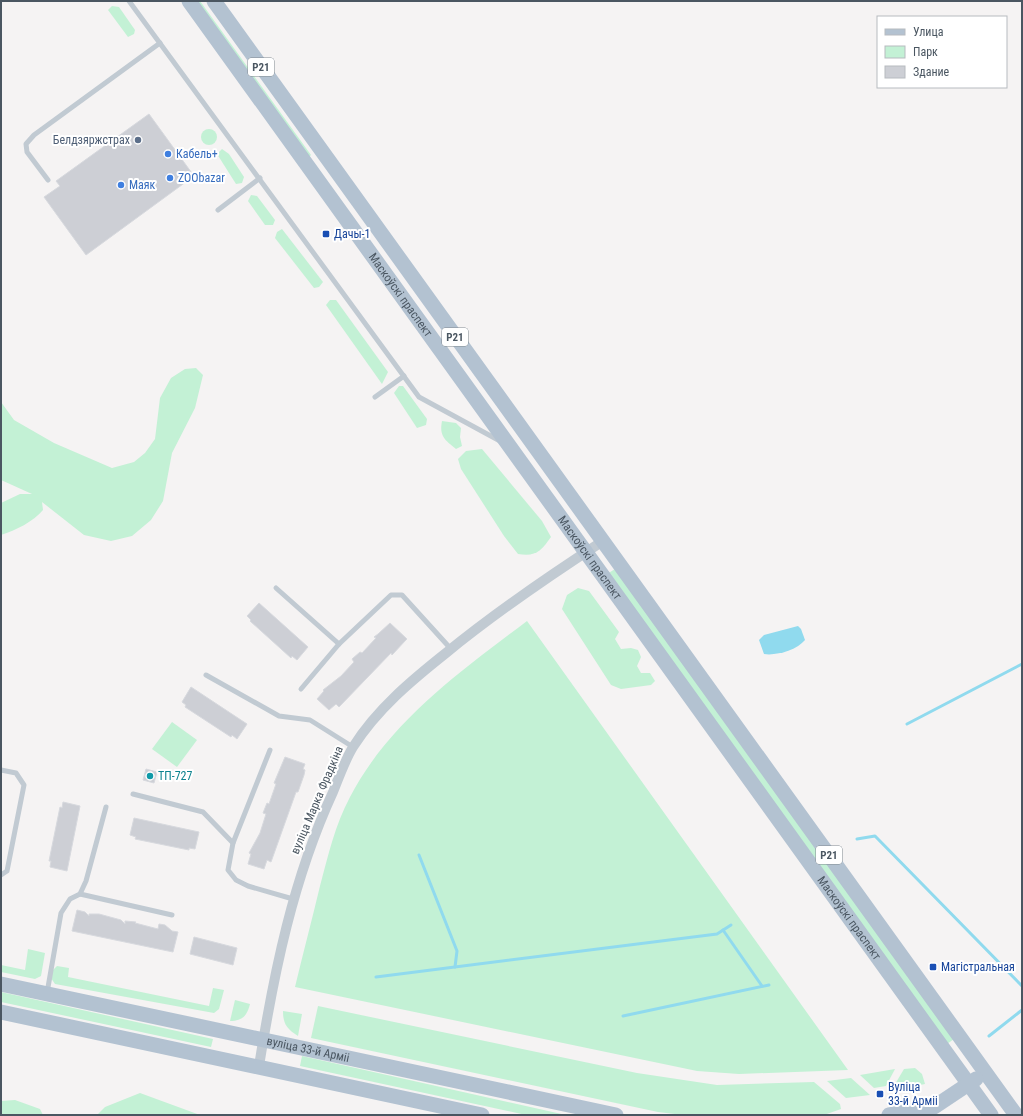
<svg xmlns="http://www.w3.org/2000/svg" width="1023" height="1116" viewBox="0 0 1023 1116" font-family="'Roboto Condensed',sans-serif">
<style>
.green{fill:#c3f1d5}
.water{fill:#90daee}
.lines{fill:none;stroke-linecap:round;stroke-linejoin:round}
.stream{stroke:#90daee;stroke-width:3}
.building{fill:#cdcfd5;stroke:#d7d9de}
.service{stroke:#c1cad2;stroke-width:5}
.minor{stroke:#c1cad2;stroke-width:10}
.primary{stroke:#b3c2d1;stroke-width:15}
.service-dot{fill:#5c6f8a;stroke:#fff;stroke-width:1.5}
.shop-dot{fill:#3f7fe0;stroke:#fff;stroke-width:1.5}
.transit-dot{fill:#1a4fb4;stroke:#fff;stroke-width:1.5}
.culture-dot{fill:#0f9aa8;stroke:#fff;stroke-width:1.5}
.labels{text-anchor:middle;dominant-baseline:central;stroke-width:4;stroke-linejoin:round;paint-order:stroke}
.shield{fill:#fff;stroke:#808990;stroke-width:1}
.shield-label{font-size:11px;font-weight:bold;fill:#4a5661}
.service-label{font-size:12px;fill:#4e5e75;stroke:#fff;text-anchor:end}
.shop-label{font-size:12px;fill:#366cbe;stroke:#fff;text-anchor:start}
.transit-label{font-size:12px;fill:#164399;stroke:#fff;text-anchor:start}
.street-label{font-size:12px;fill:#4a5661;stroke:#fff}
.culture-label{font-size:12px;fill:#0d838f;stroke:#fff;text-anchor:start}
</style>
<rect width="100%" height="100%" fill="#f5f3f3"/>
<!-- green -->
<g class="green">
<path d="M196,1H200L311,155L308,158Z"/>
<path d="M112,6L119,7L135,30L134,34L128,37L108,10Z"/>
<circle cx="209" cy="137" r="8"/>
<path d="M222,149L229,154L244,177L242,183L236,184L217,154Z"/>
<path d="M251,195L257,196L275,220L273,225H265L248,201Z"/>
<path d="M282,229L323,282L319,287L314,288L275,238L277,232Z"/>
<path d="M330,300H336L388,372L382,384L326,305Z"/>
<path d="M196,368L203,375L195,408L172,453L163,501L151,520L132,536L111,541L84,535L42,502L43,510C33,522 16,530 1,535V503L20,494H32L1,480V402L14,420L54,443L112,468L134,462L145,453L155,439L160,398L171,378L185,369Z"/>
<path d="M399,386H403L427,419L426,425L417,428L394,393Z"/>
<path d="M442,421L456,423L461,428L460,437L462,446L456,449C445,440 439,436 442,421Z"/>
<path d="M482,449L542,521L551,537C541,551 536,557 518,554L504,536L461,469L458,459L466,451Z"/>
<path d="M615,569L954,1039L947,1044L607,574Z"/>
<path d="M578,588L589,591L619,632L615,639L621,649L631,648L638,650L641,657L637,666L641,673H650L655,681L651,685L621,689L611,685L562,609L567,595Z"/>
<path d="M527,621L848,1070L739,1074L697,1071L295,987C303,953 312,920 320,886C328,856 335,825 350,797C389,722 461,671 527,621Z"/>
<path d="M172,722L197,740L177,767L152,749Z"/>
<path d="M28,949L45,953L41,976L35,979L1,972V965L25,970Z"/>
<path d="M57,966L69,968L68,977L209,1006L213,988L224,990L219,1009L214,1013L55,984L51,978L53,970Z"/>
<path d="M1,992L213,1039L211,1047L1,1002Z"/>
<path d="M235,1000L250,1004C247,1016 242,1021 230,1021Z"/>
<path d="M318,1006L637,1073L717,1085L814,1082L840,1104L841,1109L824,1115H683L658,1112L311,1038Z"/>
<path d="M283,1011L302,1014L298,1036C287,1029 283,1024 283,1011Z"/>
<path d="M302,1056L566,1115H526L300,1066Z"/>
<path d="M915,1068L922,1074L925,1084L891,1091L904,1069Z"/>
<path d="M895,1069L886,1086L874,1088L860,1075Z"/>
<path d="M851,1078L870,1095L846,1098L827,1081Z"/>
<path d="M140,1093L200,1115H97L105,1107Z"/>
<path d="M15,1100L40,1109L43,1115H1V1101Z"/>
</g>
<!-- water -->
<path class="water" d="M798,626L801,629L805,640C797,650 776,656 764,654L759,640L764,635Z"/>
<g class="lines">
<!-- stream -->
<g class="stream">
<path d="M907,724L1022,664"/>
<path d="M857,839L875,836L1022,986"/>
<path d="M419,855L457,951L455,967"/>
<path d="M723,930L762,986"/>
<path d="M376,977L717,934L731,925"/>
<path d="M623,1016L769,985"/>
<path d="M989,1036L1022,1010"/>
</g>
</g>
<!-- building -->
<g class="building">
<path d="M149,114L194,176L86,255L44,197L60,186L56,181Z"/>
<path d="M259,603L308,647L297,660L292,656L291,658L250,621L251,620L247,616Z"/>
<path d="M390,623L407,639L405,641L392,655L391,653L339,707L336,704L329,710L317,699L324,691L323,690L341,676L354,662L352,659L360,652L362,653L376,638L374,637L378,634Z"/>
<path d="M191,687L247,724L237,739L232,735L231,737L185,707L186,705L182,702Z"/>
<path d="M285,757L305,764L303,769L305,770L304,775L298,792H296L271,862L267,860L264,869L248,864L251,854L249,853L260,833L266,814L263,813L267,803L269,804L276,784L274,783Z"/>
<path d="M146,769L157,772L154,783L143,780Z"/>
<path d="M63,802L80,806L67,871L50,867L51,861H49L60,807L62,808Z"/>
<path d="M134,818L199,832L195,849L189,848V850L135,839L136,837L130,835Z"/>
<path d="M77,910L85,912L89,916V914H99L121,920L125,924V921L136,922L135,923L158,929L159,924L165,925L172,931L178,932L173,952L72,931Z"/>
<path d="M194,937L237,948L233,965L190,954Z"/>
</g>
<g class="lines">
<!-- service -->
<g class="service">
<path d="M129,1L419,397L500,441"/>
<path d="M48,180L27,152L26,144L34,135L160,43"/>
<path d="M218,210L260,178"/>
<path d="M375,397L404,376"/>
<path d="M276,588L339,644"/>
<path d="M206,675L279,716L310,720L353,747"/>
<path d="M301,689L339,644L391,595H402L451,649"/>
<path d="M270,750L233,843L228,870L236,880L248,886L293,899"/>
<path d="M1,770L16,773L24,785L7,871L1,875"/>
<path d="M133,794L203,812L233,843"/>
<path d="M80,894L172,915"/>
<path d="M47,993L61,913L70,899L80,894L86,881L106,807"/>
</g>
<!-- minor -->
<path class="minor" d="M259,1066C274,972 293,879 333,792C339,777 345,760 353,747C377,709 412,680 446,653C496,612 549,576 603,541"/>
<!-- primary -->
<g class="primary">
<path id="s1" d="M189,1L991,1115"/>
<path d="M214,1L1016,1115"/>
<path id="s2" d="M1,984L616,1115"/>
<path d="M1,1012L482,1115"/>
<path d="M889,1115L934,1107L976,1079"/>
</g>
</g>
<!-- markers -->
<circle class="service-dot" cx="138" cy="140" r="4"/>
<g class="shop-dot">
<circle cx="168" cy="154" r="4"/>
<circle cx="170" cy="178" r="4"/>
<circle cx="121" cy="185" r="4"/>
</g>
<g class="transit-dot">
<rect x="322" y="230" width="8" height="8" rx="2"/>
<rect x="929" y="963" width="8" height="8" rx="2"/>
<rect x="876" y="1090" width="8" height="8" rx="2"/>
</g>
<circle class="culture-dot" cx="150" cy="776" r="4"/>
<g class="labels">
<!-- shield labels -->
<g class="shield">
<rect x="248" y="58" width="26" height="18" rx="3"/>
<rect x="442" y="328" width="26" height="18" rx="3"/>
<rect x="816" y="846" width="26" height="18" rx="3"/>
</g>
<g class="shield-label">
<text x="261" y="67">Р21</text>
<text x="455" y="337">Р21</text>
<text x="829" y="855">Р21</text>
</g>
<!-- service labels -->
<g class="service-label">
<text x="130" y="140">Белдзяржстрах</text>
</g>
<!-- shop labels -->
<g class="shop-label">
<text x="176" y="154">Кабель+</text>
<text x="178" y="178">ZOObazar</text>
<text x="129" y="185">Маяк</text>
</g>
<!-- transit labels -->
<g class="transit-label">
<text x="334" y="234">Дачы-1</text>
<text x="941" y="967">Магістральная</text>
<text x="888" y="1087">Вуліца<tspan x="888" dy="14">33-й Арміі</tspan></text>
</g>
<!-- street labels -->
<g class="street-label">
<text stroke="none"><textPath href="#s1" startOffset="362">Маскоўскі праспект</textPath></text>
<text stroke="none"><textPath href="#s1" startOffset="686">Маскоўскі праспект</textPath></text>
<text transform="translate(317 800) rotate(-67)">вуліца Марка Фрадкіна</text>
<text stroke="none"><textPath href="#s1" startOffset="1130">Маскоўскі праспект</textPath></text>
<text stroke="none"><textPath href="#s2" startOffset="314">вуліца 33-й Арміі</textPath></text>
</g>
<!-- culture labels -->
<g class="culture-label">
<text x="158" y="776">ТП-727</text>
</g>
</g>
<!-- border -->
<rect width="1023" height="1116" fill="none" stroke="#4a5661" stroke-width="4"/>
<!-- legend -->
<rect x="877" y="16" width="130" height="72" fill="#ffffff" stroke="#b7bbc0"/>
<rect x="885" y="29" width="20" height="6" fill="#b3c2d1" stroke="#b7bbc0"/>
<text x="913" y="36" font-size="12" fill="#4a5661">Улица</text>
<rect x="885" y="46" width="20" height="12" fill="#c3f1d5" stroke="#b7bbc0"/>
<text x="913" y="56" font-size="12" fill="#4a5661">Парк</text>
<rect x="885" y="66" width="20" height="12" fill="#cdcfd5" stroke="#b7bbc0"/>
<text x="913" y="76" font-size="12" fill="#4a5661">Здание</text>
</svg>
